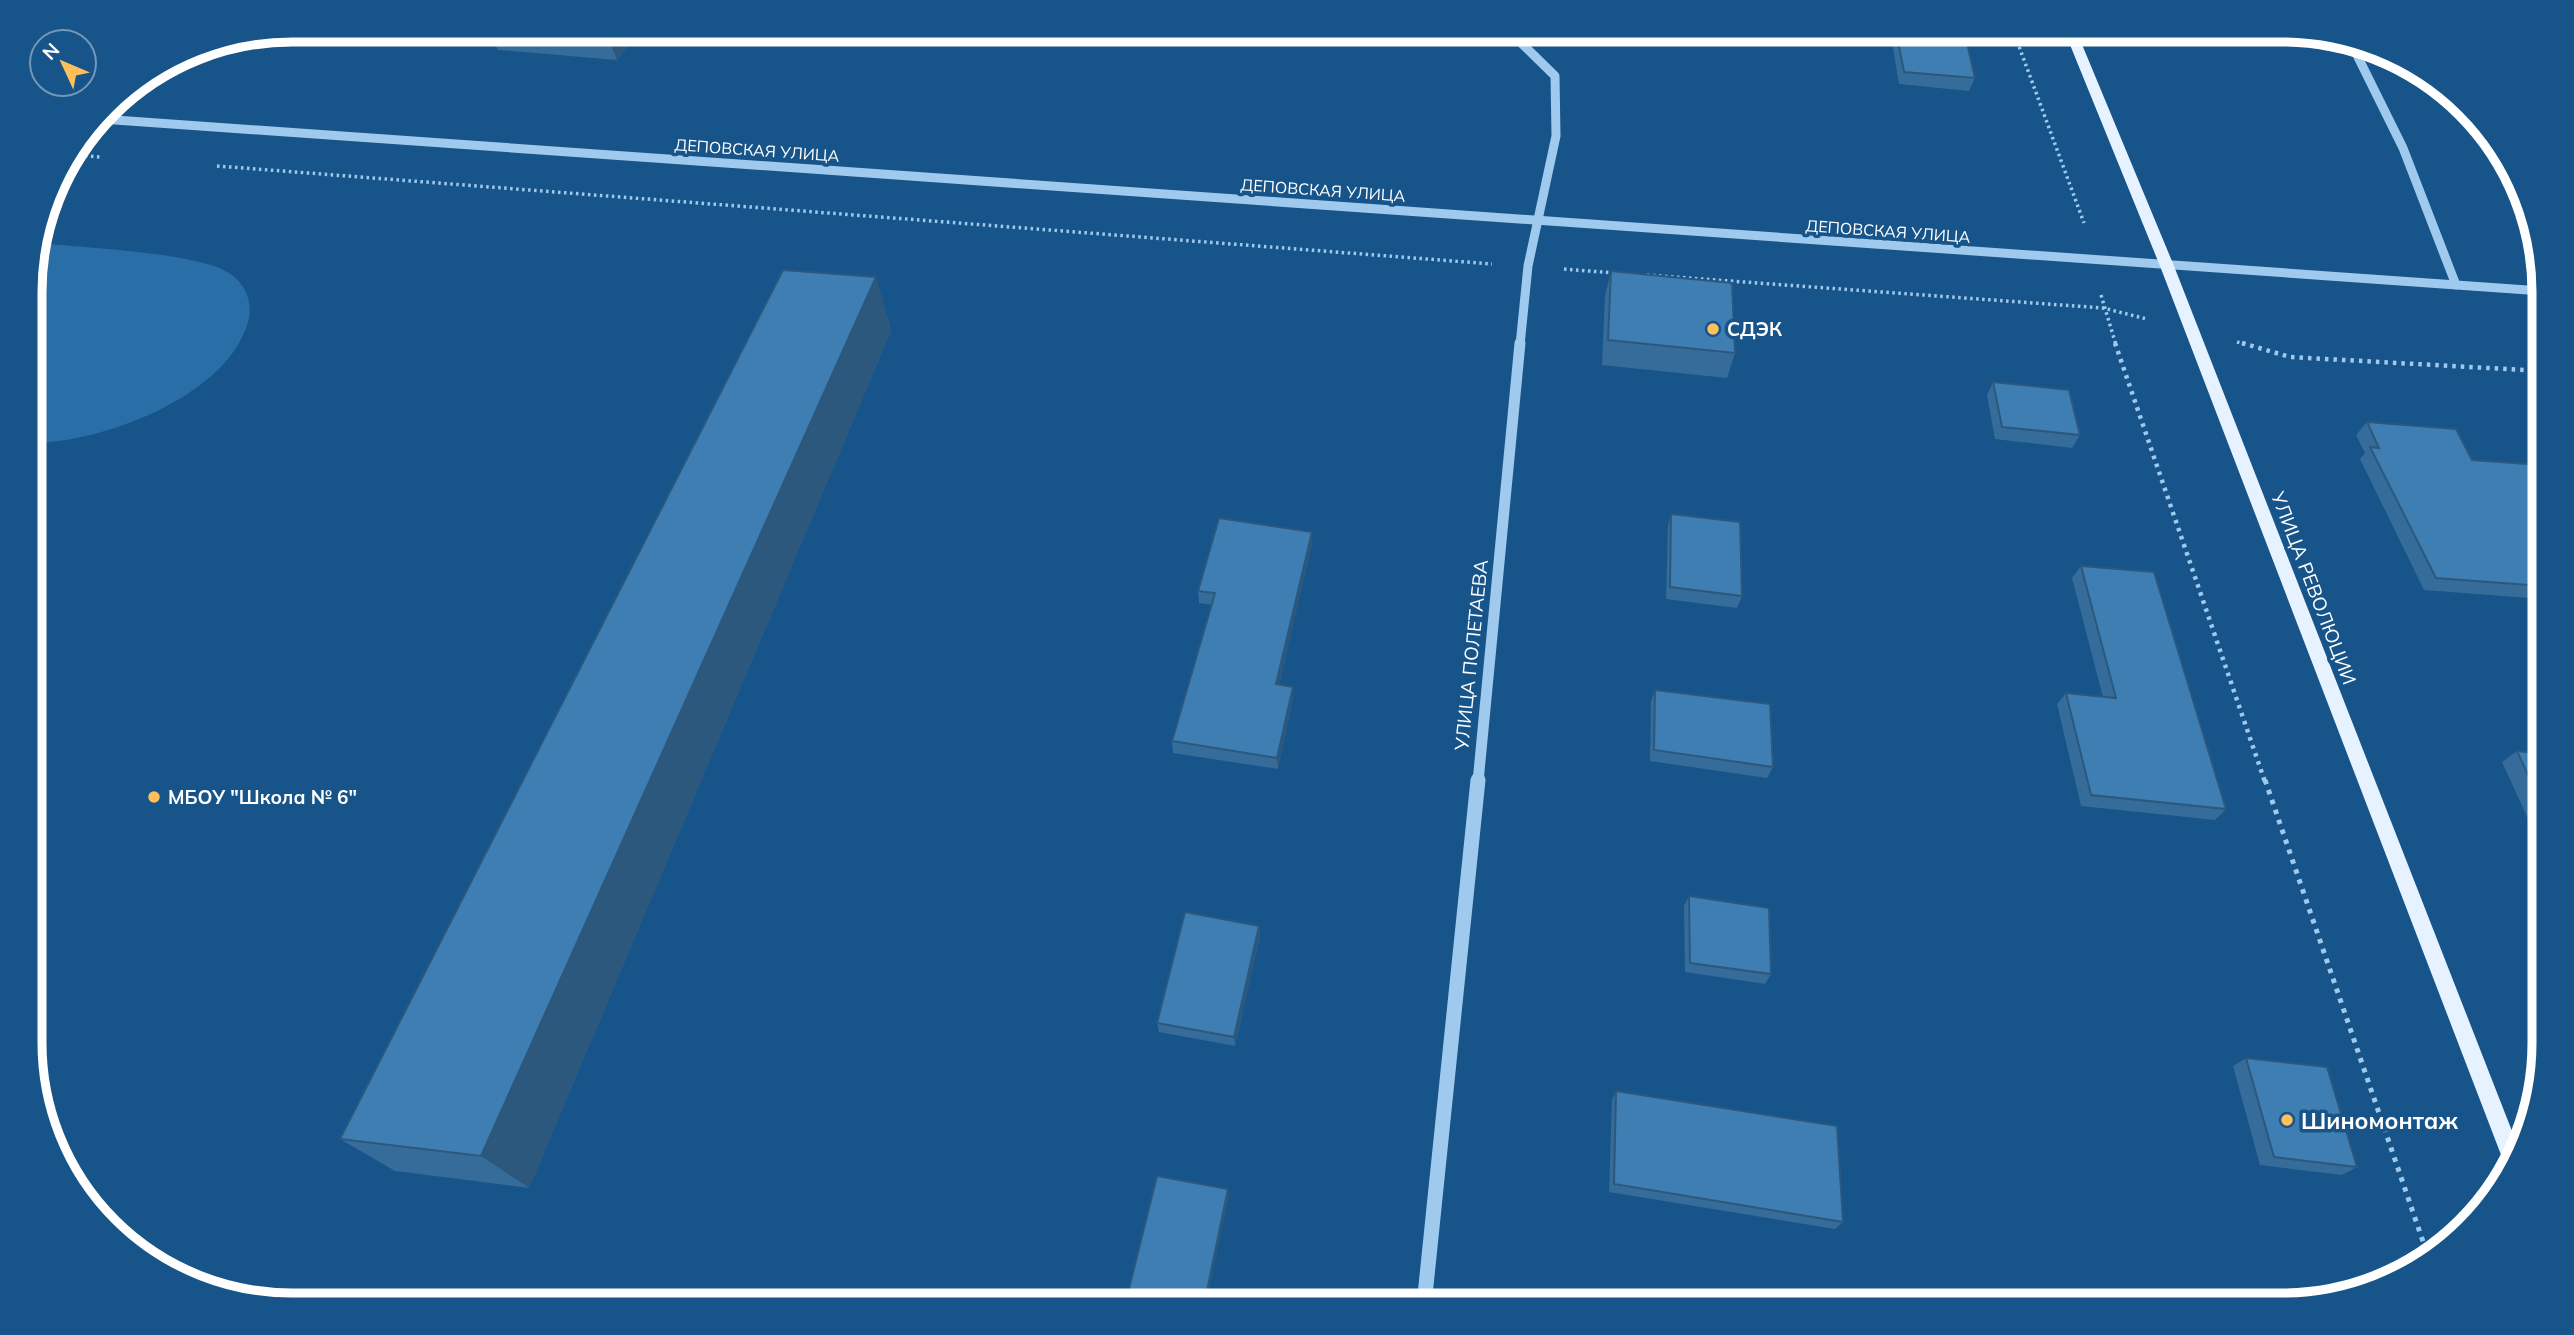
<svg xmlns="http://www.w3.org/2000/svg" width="2574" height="1335" viewBox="0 0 2574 1335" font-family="Mulish,sans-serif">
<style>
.green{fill:#296ea7}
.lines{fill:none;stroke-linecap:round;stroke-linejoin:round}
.path-far2{stroke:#9fcaee;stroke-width:3.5;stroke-dasharray:2.5 3.5;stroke-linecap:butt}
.path-far1{stroke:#9fcaee;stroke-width:4.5;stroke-dasharray:3.5 5;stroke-linecap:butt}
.path{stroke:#9fcaee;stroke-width:5;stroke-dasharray:4.5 6;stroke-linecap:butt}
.minor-far2{stroke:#9fcaee;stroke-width:9}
.minor-far1{stroke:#9fcaee;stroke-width:11}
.minor{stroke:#9fcaee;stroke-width:15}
.major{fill:#e6f2ff;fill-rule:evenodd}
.wall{fill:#366c99}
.shaded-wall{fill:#2c587d}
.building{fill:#3f7eb2;stroke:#2c587d;stroke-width:2}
.poi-dot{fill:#ffc05c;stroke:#175489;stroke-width:2.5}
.labels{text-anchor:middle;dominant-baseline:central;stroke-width:7;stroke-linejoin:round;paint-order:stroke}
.far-street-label{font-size:16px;fill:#fff;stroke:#175489}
.poi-label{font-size:19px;font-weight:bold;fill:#fff;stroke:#175489;text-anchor:start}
.street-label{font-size:19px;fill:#fff;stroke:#175489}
.near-poi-label{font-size:23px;font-weight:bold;fill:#fff;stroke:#175489;text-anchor:start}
.rim{fill:none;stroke:#fff;stroke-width:9}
</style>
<rect width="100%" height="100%" fill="#175489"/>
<!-- green -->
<path class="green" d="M39,243C82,248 202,252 232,275C247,286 253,305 248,322C227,397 101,443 31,443L30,275Z"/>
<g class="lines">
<!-- path-far2 -->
<g class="path-far2">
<path d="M2013,30L2084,223"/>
<path d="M73,155L100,157"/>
<path d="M217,166L1492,264"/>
<path d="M1564,269L1614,273"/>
<path d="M1647,275L2103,308L2147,319"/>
<path d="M2101,295L2116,345"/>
<path d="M2237,342L2248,345"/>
</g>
<!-- path-far1 -->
<g class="path-far1">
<path d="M2115,343L2265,782"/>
<path d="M2242,343L2290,357L2542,371"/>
</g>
<!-- path -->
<path class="path" d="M2265,780L2429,1259"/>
<!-- minor-far2 -->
<g class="minor-far2">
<path d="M1508,30L1555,76L1556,136L1528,266L1520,345"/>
<path d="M2353,47L2403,148L2456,285"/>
<path d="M101,119L2542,291"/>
</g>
<!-- minor-far1 -->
<path class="minor-far1" d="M1478,782L1520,343"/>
<!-- minor -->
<path class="minor" d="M1424,1305L1478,780"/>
<!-- major -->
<path class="major" d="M2064,30H2076L2174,266L2519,1149L2517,1159L2508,1173L2160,266Z"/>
</g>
<!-- wall -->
<g class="wall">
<path d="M292,30H396L383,44L263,35Z"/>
<path d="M488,30H640L617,60L498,50Z"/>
<path d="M974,30H1052L1047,45L976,40Z"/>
<path d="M1890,30H1964L1975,78L1969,91L1899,84Z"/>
<path d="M1611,271L1735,353L1727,378L1602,365L1605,296Z"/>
<path d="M876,277L891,331L529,1188L395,1171L340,1139Z"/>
<path d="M1993,382L2080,435L2072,448L1995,439L1987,395Z"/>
<path d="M2367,422L2472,460L2543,465V599L2424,590L2360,459L2365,453L2356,435Z"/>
<path d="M1671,514L1742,596L1737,608L1666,599L1668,526Z"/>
<path d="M1312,544L1279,685L1293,699L1278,769L1173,753L1172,741L1212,605L1199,603L1198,591Z"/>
<path d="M2081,566L2226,809L2215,820L2081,806L2057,704L2066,693L2103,697L2072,578Z"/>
<path d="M1655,690L1773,767L1767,778L1650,761L1651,701Z"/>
<path d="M2543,713V749L2531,723Z"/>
<path d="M2517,751L2543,754L2544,854L2502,762Z"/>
<path d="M2544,880V922L2530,889Z"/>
<path d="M1689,896L1771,974L1765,984L1685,972L1684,906Z"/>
<path d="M1259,926L1260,936L1235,1046L1159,1032L1157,1023Z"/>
<path d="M2246,1058L2357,1167L2342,1175L2260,1165L2233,1066Z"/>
<path d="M1616,1091L1843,1222L1835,1229L1609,1192L1612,1100Z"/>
</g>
<!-- shaded-wall -->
<g class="shaded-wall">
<path d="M376,30H396L383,44Z"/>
<path d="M612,30H640L617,60L607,35Z"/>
<path d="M1044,30H1052L1047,45Z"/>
<path d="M876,277L891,331L529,1188L481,1156Z"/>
<path d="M1312,532V544L1277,696L1276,684Z"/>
<path d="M1293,687V699L1278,769L1277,758Z"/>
<path d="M1259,926L1260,936L1235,1046L1234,1037Z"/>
<path d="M1228,1189L1229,1196L1206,1305H1204Z"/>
</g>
<!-- building -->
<g class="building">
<path d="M536,30H612L607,35Z"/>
<path d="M1896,30H1964L1975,78L1904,72Z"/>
<path d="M783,270L876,277L481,1156L340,1139Z"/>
<path d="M1611,271L1732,283L1735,353L1608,340Z"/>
<path d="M1993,382L2069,390L2080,435L2002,427Z"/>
<path d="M2367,422L2456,429L2472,460L2543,465V586L2436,578L2370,447L2379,448Z"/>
<path d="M1671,514L1740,522L1742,596L1670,587Z"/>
<path d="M1219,518L1312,532L1276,684L1293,687L1277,758L1172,741L1215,593L1198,591Z"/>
<path d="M2081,566L2154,572L2226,809L2091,795L2066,693L2116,698Z"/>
<path d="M1655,690L1770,704L1773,767L1654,750Z"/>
<path d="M2517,751L2543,754L2544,810Z"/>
<path d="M1689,896L1769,908L1771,974L1690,963Z"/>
<path d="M1185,912L1259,926L1234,1037L1157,1023Z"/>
<path d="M2246,1058L2327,1067L2357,1167L2274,1157Z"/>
<path d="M1616,1091L1837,1126L1843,1222L1614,1184Z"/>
<path d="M1157,1176L1228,1189L1204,1305H1125Z"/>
</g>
<!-- markers -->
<g class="poi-dot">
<circle cx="1713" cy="329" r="7"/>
<circle cx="154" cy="797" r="7"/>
<circle cx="2287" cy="1120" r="7"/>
</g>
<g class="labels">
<!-- far-street labels -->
<g class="far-street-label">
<text transform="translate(757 150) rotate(4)">ДЕПОВСКАЯ УЛИЦА</text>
<text transform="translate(1323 190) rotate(4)">ДЕПОВСКАЯ УЛИЦА</text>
<text transform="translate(1888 231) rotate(4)">ДЕПОВСКАЯ УЛИЦА</text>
</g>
<!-- poi labels -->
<g class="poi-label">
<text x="1727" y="329">СДЭК</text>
<text x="168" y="797">МБОУ "Школа № 6"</text>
</g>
<!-- street labels -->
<g class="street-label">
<text transform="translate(2314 588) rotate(69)">УЛИЦА РЕВОЛЮЦИИ</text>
<text transform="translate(1471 655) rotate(-84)">УЛИЦА ПОЛЕТАЕВА</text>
</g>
<!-- near-poi labels -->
<g class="near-poi-label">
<text x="2301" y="1120">Шиномонтаж</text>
</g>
</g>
<!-- crop -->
<path d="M0 0H2574V1335H0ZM292 42H2282A250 250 0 0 1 2532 292V1043A250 250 0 0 1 2282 1293H292A250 250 0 0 1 42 1043V292A250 250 0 0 1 292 42Z" fill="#175489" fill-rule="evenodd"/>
<path class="rim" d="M292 42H2282A250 250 0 0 1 2532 292V1043A250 250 0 0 1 2282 1293H292A250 250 0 0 1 42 1043V292A250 250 0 0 1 292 42Z"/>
<!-- north arrow -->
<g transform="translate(63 63) rotate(314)"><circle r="33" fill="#175489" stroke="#7498b8" stroke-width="2"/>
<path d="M0-5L12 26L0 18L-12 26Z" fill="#ffc05c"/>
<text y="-10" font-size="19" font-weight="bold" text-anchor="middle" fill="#ffffff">N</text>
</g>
</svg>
